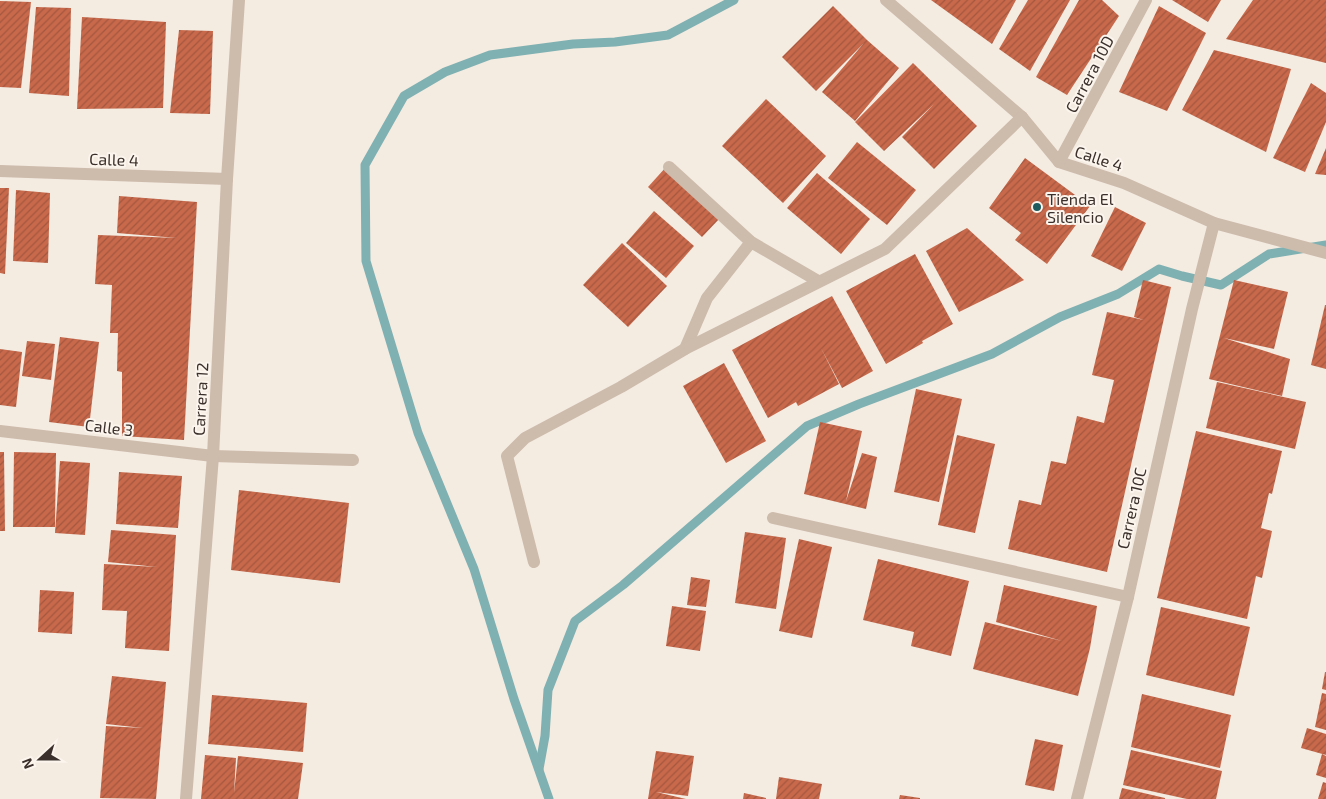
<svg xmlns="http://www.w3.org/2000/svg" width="1326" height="799" viewBox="0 0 1326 799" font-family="'Exo 2',sans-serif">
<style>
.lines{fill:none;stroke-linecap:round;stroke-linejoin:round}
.stream{stroke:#7fb0b2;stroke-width:9}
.building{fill:url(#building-hatch)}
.service{stroke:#cdbbac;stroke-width:12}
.minor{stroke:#cdbbac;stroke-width:12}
.poi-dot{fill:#1f5a5e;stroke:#fbf5ee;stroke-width:2}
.labels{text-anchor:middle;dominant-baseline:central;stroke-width:4;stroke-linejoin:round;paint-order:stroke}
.street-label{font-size:16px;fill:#3b302b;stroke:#fbf5ee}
.poi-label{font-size:16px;fill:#3b302b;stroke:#fbf5ee;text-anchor:start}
</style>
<defs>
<pattern id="building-hatch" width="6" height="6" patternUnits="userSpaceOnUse" patternTransform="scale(1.25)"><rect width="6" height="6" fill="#c8694b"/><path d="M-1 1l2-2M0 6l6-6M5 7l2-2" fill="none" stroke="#a4573f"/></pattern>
</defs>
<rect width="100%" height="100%" fill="#f4ebe1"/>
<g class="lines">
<!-- stream -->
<g class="stream">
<path d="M539,769L545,736L548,690L575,621L623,585L807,426L859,404L992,354L1060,317L1118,294L1159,269L1182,276L1221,285L1269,254L1326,245"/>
<path d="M549,799L514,699L474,569L418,433L366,261L365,165L404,96L445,72L490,55L573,44L615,42L668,35L734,0"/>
</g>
</g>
<!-- building -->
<g class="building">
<path d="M931,0H1016L992,44Z"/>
<path d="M1028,0H1070L1030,71L999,49Z"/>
<path d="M1079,0H1102L1119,16L1067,95L1036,77Z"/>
<path d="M1172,0H1221L1208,22Z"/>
<path d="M1253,0H1326V63L1226,39Z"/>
<path d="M0,1L31,2L21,88L0,87Z"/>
<path d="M833,6L867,40L899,68L855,121L822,92L864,43L816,91L782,57Z"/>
<path d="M1159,6L1206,33L1167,111L1119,92Z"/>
<path d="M36,7L71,8L69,96L29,93Z"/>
<path d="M82,17L166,22L163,108L77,109Z"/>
<path d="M179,30L213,31L210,114L170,113Z"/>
<path d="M1214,50L1291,69L1266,152L1182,110Z"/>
<path d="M913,63L977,126L934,169L902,137L934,104L884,151L855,122Z"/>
<path d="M1311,83L1326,93V122L1305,172L1273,158Z"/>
<path d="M766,99L826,156L783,203L722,146Z"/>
<path d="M857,142L916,190L887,225L828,178Z"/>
<path d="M1326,148V175L1315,174Z"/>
<path d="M1025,158L1090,206L1047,264L1015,240L1021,233L989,208Z"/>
<path d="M667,166L721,217L702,237L648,187Z"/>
<path d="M817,173L870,219L841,254L787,208Z"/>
<path d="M0,188H9L5,274L0,273Z"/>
<path d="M16,190L50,193L48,263L13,261Z"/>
<path d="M119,196L197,202L184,440L122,436V372L117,371L118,333H110L112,285L95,284L98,235L177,238L117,233Z"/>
<path d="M1115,207L1146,223L1122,271L1091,256Z"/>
<path d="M654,211L694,246L666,278L626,243Z"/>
<path d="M967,228L1024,280L959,312L926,251Z"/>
<path d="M622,243L667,286L628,327L583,285Z"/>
<path d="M915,254L953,324L922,341L923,343L886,364L846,291Z"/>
<path d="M1143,280L1171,287L1107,572L1008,549L1019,500L1041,505L1051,461L1066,464L1077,416L1104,423L1114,380L1092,375L1107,312L1144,320L1134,317Z"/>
<path d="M1234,280L1288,292L1274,349L1224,338L1290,359L1282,396L1209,379Z"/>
<path d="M832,296L873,371L842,388L821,348L839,384L798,406L796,402L768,418L732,350Z"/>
<path d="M1325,305H1326V369L1311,365Z"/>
<path d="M60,337L99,342L89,427L49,422Z"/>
<path d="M27,341L55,344L51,380L22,376Z"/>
<path d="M0,349L22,352L16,407L0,405Z"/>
<path d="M724,363L766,441L726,463L683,386Z"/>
<path d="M1217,382L1306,402L1295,449L1206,428Z"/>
<path d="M916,389L962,399L939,502L894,492Z"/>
<path d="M820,422L862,431L846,501L862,453L877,457L866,509L804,494Z"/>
<path d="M1196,431L1282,451L1272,494L1269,493L1261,528L1272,531L1262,578L1256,576L1247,619L1157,598Z"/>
<path d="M957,435L995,444L975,533L938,525Z"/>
<path d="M0,452H4L5,531H0Z"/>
<path d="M14,452L56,453L55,527H13Z"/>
<path d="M60,461L90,463L85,535L55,533Z"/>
<path d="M119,472L182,476L178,528L116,524Z"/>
<path d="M239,490L349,503L340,583L231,570Z"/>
<path d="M111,530L176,535L169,651L125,648L127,611L102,610L104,564L157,567L108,562Z"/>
<path d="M745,532L786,538L776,609L735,603Z"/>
<path d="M799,539L832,547L812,638L779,631Z"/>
<path d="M878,559L969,581L951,656L911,646L914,632L863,620Z"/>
<path d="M691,577L710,580L706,607L687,605Z"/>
<path d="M1004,585L1097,606L1090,648L1078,696L973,669L985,622L1062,641L996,622Z"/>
<path d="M40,590L74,592L72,634L38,632Z"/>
<path d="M672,606L706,611L700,651L666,646Z"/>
<path d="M1161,607L1250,627L1234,696L1146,675Z"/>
<path d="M1325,672H1326V690L1322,689Z"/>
<path d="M112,676L166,682L156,799L100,798L106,726L143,728L106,724Z"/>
<path d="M1322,693L1326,694V730L1315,727Z"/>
<path d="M1142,694L1231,715L1220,768L1131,747Z"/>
<path d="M212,695L307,703L303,752L208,744Z"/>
<path d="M1307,728L1326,734V755L1301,748Z"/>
<path d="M1035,739L1063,745L1054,791L1025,785Z"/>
<path d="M1131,750L1222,771L1216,799H1187L1123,785Z"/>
<path d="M656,751L694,756L688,796L656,792L686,799H648Z"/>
<path d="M1322,754L1326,756V778L1316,775Z"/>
<path d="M205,755L236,758L234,793L238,756L303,763L298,799H201Z"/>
<path d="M779,777L822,784L819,799H776Z"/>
<path d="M1323,782L1326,783V799H1318Z"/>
<path d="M1122,788L1165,798V799H1119Z"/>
<path d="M744,793L766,798V799H743Z"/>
<path d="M900,795L920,798V799H899Z"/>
</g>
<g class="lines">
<!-- service -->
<path class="service" d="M213,456L353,460"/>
<!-- minor -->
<g class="minor">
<path d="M886,0L1022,117L1059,162L1124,183L1214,223L1326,253"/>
<path d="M1059,162L1146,0"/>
<path d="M669,167L751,242L818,281"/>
<path d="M0,171L227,179"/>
<path d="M685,349L707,298L751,242"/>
<path d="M0,431L213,456"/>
<path d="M773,518L1128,597"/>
<path d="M534,562L507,456L525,438L621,387L685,349L885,249L1022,117"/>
<path d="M186,799L213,456L227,179L239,0"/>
<path d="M1077,799L1128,597L1192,309L1214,223"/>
</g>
</g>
<!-- markers -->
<circle class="poi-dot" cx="1037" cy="207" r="5"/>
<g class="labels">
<!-- street labels -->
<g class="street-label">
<text transform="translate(1089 74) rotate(-62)">Carrera 10D</text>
<text transform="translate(1099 158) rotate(18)">Calle 4</text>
<text transform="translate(114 159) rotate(2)">Calle 4</text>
<text transform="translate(200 399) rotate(-87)">Carrera 12</text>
<text transform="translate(109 427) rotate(7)">Calle 3</text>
<text transform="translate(1131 508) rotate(-77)">Carrera 10C</text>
</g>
<!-- poi labels -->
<g class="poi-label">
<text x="1047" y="198">Tienda El<tspan x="1047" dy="18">Silencio</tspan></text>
</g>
</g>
<!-- north arrow -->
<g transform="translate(40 759) rotate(249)" stroke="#fbf5ee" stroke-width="4" paint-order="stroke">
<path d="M0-4L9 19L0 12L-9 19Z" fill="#3b302b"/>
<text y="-8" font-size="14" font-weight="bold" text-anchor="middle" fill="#3b302b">N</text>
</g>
</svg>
